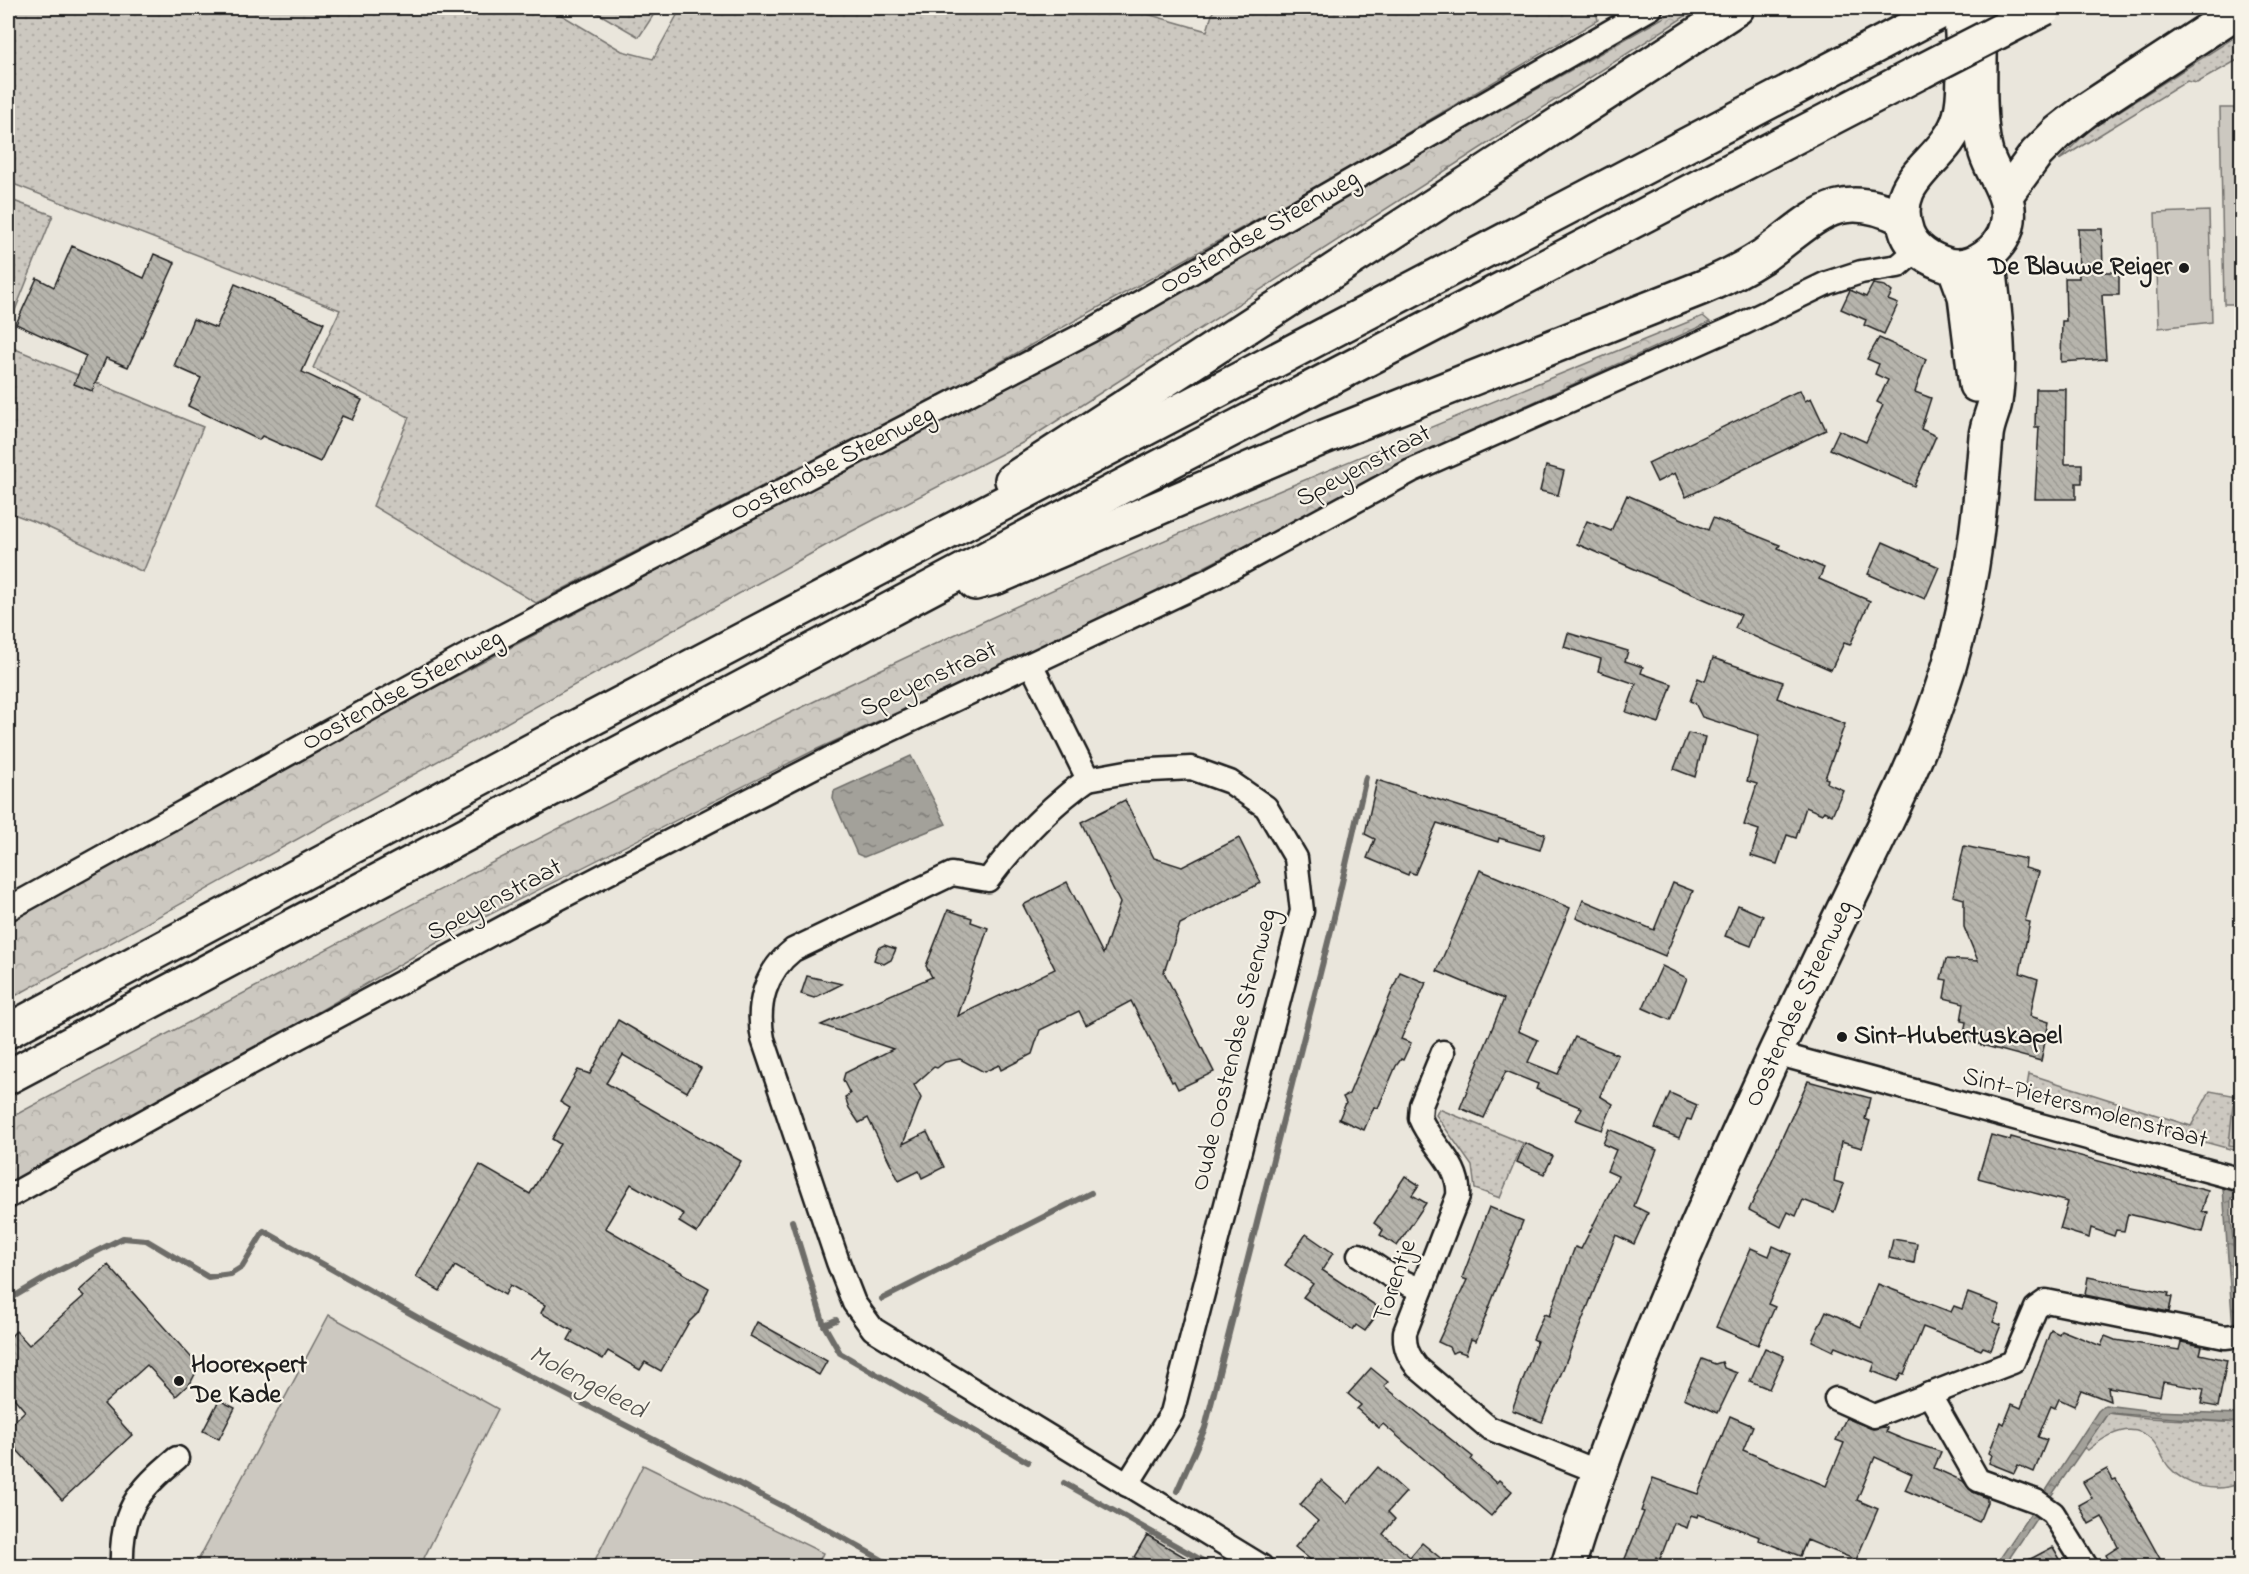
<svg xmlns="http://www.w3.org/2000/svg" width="2249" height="1574" viewBox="0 0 2249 1574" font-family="'Indie Flower',sans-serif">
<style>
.grass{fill:url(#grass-dots);stroke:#74726e;stroke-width:1.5}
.forest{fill:url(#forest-crowns);stroke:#74726e;stroke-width:1.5}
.garden{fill:#ccc8c0;stroke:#74726e;stroke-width:1.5}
.water{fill:url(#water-ripples);stroke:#6d6c68;stroke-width:1.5}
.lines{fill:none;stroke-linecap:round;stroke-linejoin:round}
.stream{stroke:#6d6c68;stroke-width:6}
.building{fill:url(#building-back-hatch);stroke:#1c1c1c;stroke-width:1.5}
.street-casing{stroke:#1c1c1c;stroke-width:27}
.primary-casing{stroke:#1c1c1c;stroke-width:38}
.highway-casing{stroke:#1c1c1c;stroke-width:38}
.street{stroke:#f7f3e8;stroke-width:22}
.primary{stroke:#f7f3e8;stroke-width:33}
.highway{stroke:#f7f3e8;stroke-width:33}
.highway-bridge-casing{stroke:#1c1c1c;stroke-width:38;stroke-linecap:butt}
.highway-bridge{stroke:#f7f3e8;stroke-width:33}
.poi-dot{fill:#1c1c1c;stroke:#f7f3e8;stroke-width:2}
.labels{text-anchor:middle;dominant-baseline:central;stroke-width:4.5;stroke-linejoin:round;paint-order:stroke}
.street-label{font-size:26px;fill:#1c1c1c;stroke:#f7f3e8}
.poi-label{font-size:26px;font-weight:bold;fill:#1c1c1c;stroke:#f7f3e8;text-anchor:start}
.water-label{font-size:27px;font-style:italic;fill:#52514e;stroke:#f7f3e8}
</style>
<defs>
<pattern id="grass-dots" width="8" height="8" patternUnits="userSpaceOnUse" patternTransform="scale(1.5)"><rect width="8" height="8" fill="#ccc8c0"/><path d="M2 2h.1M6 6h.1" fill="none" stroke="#afaba4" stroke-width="1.8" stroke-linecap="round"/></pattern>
<pattern id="forest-crowns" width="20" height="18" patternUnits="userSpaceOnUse" patternTransform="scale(1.5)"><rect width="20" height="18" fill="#ccc8c0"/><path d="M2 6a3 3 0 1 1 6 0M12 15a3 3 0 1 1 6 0" fill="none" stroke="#afaba4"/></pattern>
<pattern id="water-ripples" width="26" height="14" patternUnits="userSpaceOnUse" patternTransform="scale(1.5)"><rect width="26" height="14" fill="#a3a19a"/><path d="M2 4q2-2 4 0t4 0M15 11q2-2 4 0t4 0" fill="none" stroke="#84827d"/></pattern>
<pattern id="building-back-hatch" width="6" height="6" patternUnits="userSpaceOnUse" patternTransform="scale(1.5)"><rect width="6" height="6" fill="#b6b4ac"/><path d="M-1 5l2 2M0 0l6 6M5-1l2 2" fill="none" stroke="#9c9a93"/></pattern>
</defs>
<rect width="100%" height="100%" fill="#eae6dc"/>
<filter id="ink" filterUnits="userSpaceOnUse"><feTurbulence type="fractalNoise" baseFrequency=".0167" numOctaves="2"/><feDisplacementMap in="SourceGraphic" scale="12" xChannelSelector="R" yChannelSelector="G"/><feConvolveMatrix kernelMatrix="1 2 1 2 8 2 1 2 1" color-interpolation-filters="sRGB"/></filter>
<g filter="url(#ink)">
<!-- grass -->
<g class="grass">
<path d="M8,8H550L622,51L653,59L681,8H1126L1207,31L1214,8H1595L1598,20L1328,180L968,380L536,603L373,506L409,417L313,368L340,310L8,182Z"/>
<path d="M589,8H658L639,37Z"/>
<path d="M2241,33V58L2197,83L2187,81L2059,160L2088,131Z"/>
<path d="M8,199L53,215L8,328Z"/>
<path d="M8,346L203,427L143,572L43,525L8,512Z"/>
<path d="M2029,1074L2191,1126L2210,1091L2237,1096L2241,1088V1152L2026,1093Z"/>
<path d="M1439,1109L1523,1143L1500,1198L1475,1189L1472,1166L1436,1115Z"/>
<path d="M2108,1413L2148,1418L2241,1423V1483C2217,1493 2187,1488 2169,1467C2162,1459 2159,1446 2151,1439C2131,1420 2105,1436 2088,1450L2084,1448Z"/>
</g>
<!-- forest -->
<g class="forest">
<path d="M1680,8H1698L1024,442L841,537L8,1000V923L196,814L941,420L1305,221Z"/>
<path d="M1703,316L1710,322L1452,439L1123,609L813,751L459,930L187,1088L8,1186V1119C299,963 590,807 888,666C1155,539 1429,427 1703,316Z"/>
<path d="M2237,1100L2241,1101V1147L2229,1145L2233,1105Z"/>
</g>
<!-- garden -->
<g class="garden">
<path d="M2220,108H2241V304H2224Z"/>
<path d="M2209,211L2212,322L2159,328L2155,213Z"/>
<path d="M329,1315L498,1409L420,1566H195Z"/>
<path d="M643,1465L823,1553L817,1566H592Z"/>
</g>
<!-- water -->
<g class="water">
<path d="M911,756L946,824L864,857L857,854L833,799L834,791Z"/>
<path d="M2223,1188L2236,1192L2235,1199L2231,1198V1216L2240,1327L2233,1329Z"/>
<path d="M2105,1405L2153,1411L2241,1414V1423L2108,1413L2049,1499L2043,1495L2098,1411Z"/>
<path d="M2032,1511L2038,1516L2004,1566H1995Z"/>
</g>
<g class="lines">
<!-- stream -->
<g class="stream">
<path d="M792,1221L824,1325L836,1320"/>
<path d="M882,1299L1091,1193"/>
<path d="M8,1300L54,1273L123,1238L146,1240L208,1277L231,1274L242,1267L264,1231L431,1325L825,1528L893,1566"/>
<path d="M824,1325L840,1353L1028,1462"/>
<path d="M1064,1483L1212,1566"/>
<path d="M1177,1491L1205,1428L1332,926L1366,777"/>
</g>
</g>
<!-- building -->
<g class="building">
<path d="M2078,229H2102L2103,272H2119V295H2102L2106,359L2061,362L2062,321H2066L2065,278H2079Z"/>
<path d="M72,246L144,278L154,254L175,263L128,367L106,358L92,391L74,384L86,356L16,324L37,278L54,287Z"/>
<path d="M235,284L324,323L302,372L362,400L352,420L342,416L320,462L262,436L259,440L188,406L201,378L174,366L193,319L216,328Z"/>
<path d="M1873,284L1885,286L1892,292L1888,300L1898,304L1884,334L1864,325L1866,320L1841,309L1850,290L1866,297Z"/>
<path d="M1879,338L1926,359L1915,392L1931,398L1921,429L1936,436L1914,486L1830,449L1839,430L1866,442L1883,405L1877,402L1888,380L1875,374L1879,364L1867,359Z"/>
<path d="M2036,389H2066L2065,464H2082V483H2076V499H2035L2039,427H2035Z"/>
<path d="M1800,390L1805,401L1811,398L1826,430L1686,497L1675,473L1657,482L1648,463Z"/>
<path d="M1546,466L1564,471L1558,495L1540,491Z"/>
<path d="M1627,495L1708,530L1713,518L1780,545L1778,548L1824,568L1819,579L1870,601L1850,645L1844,643L1831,670L1735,628L1741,615L1577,544L1587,521L1611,531Z"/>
<path d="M1883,542L1939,567L1925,599L1868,574Z"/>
<path d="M1568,633L1628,651L1625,661L1643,667L1641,673L1672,684L1659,723L1626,712L1636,684L1598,671L1601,659L1564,647Z"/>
<path d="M1713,658L1783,682L1777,698L1845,724L1825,778L1828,779L1827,783L1843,790L1832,815L1824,811L1822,814L1806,807L1796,838L1787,835L1777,864L1751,856L1759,830L1744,825L1757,784L1747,781L1759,735L1702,717L1695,703L1690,701L1698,678L1705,681Z"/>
<path d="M1688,733L1705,737L1695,777L1674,769Z"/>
<path d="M1377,780L1545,834L1540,850L1499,838L1498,842L1437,823L1415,874L1409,872L1408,875L1367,858L1375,839L1365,834Z"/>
<path d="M1125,800L1154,858L1182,867L1239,838L1261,883L1180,924L1164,972L1214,1072L1178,1089L1174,1081L1172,1082L1131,1001L1086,1025L1079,1011L1040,1030L1032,1054L1001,1070L999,1065L984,1072L960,1059L945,1062L937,1068L934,1067L914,1085L921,1098L903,1144L927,1132L944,1167L922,1178L919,1171L899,1181L868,1118L859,1123L849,1108L845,1097L850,1094L843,1080L845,1073L893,1049L821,1025L932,977L926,966L948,910L972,918L971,922L988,928L958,1016L1055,969L1023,905L1067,882L1103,954L1120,903L1081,822Z"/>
<path d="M1964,846L2026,859L2025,868L2039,872L2025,921L2030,922L2020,973L2038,979L2030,1016L2049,1022L2041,1061L1963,1040L1966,1022L1961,1021L1964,1003L1944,998L1947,980L1941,979L1946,959L1978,961L1964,927V899L1953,896Z"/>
<path d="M1480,870L1570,908L1518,1031L1538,1040L1528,1062L1558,1074L1575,1037L1618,1055L1600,1096L1613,1104L1602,1130L1576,1120L1582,1108L1536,1089L1538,1084L1506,1071L1484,1118L1460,1108L1504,999L1437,971Z"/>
<path d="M1673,883L1693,891L1665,956L1576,918L1583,900L1654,930Z"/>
<path d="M1738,905L1763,916L1751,946L1725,936Z"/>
<path d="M884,945L896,949L891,960L884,964L874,960L878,948Z"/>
<path d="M1662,966L1687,978L1670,1020L1643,1008Z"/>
<path d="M1400,972L1426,983L1401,1039L1411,1043L1403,1060L1401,1059L1396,1066L1378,1108L1374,1107L1364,1130L1339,1119L1346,1103L1343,1097L1349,1094Z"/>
<path d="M807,976L842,984L814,998L801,994Z"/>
<path d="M618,1020L701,1068L687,1092L623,1055L606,1083L741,1161L697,1233L679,1222L684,1214L631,1184L605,1228L709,1288L698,1313L689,1322L661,1371L645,1362L640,1370L608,1351L603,1359L568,1340L573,1331L541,1313L545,1305L510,1285L505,1295L455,1266L440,1291L416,1277L480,1165L530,1194L560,1144L552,1139L570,1108L560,1102L578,1070L590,1074Z"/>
<path d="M1808,1081L1870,1098L1865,1119L1870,1121L1862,1148L1841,1142L1834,1181L1844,1184L1834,1212L1803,1200L1796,1216L1788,1212L1781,1227L1749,1210Z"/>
<path d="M1670,1093L1697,1105L1691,1120L1687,1119L1679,1138L1655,1128Z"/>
<path d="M1609,1129L1657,1150L1634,1206L1648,1213L1634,1244L1616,1235L1542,1422L1512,1410L1537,1341L1533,1339L1544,1314L1549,1316L1575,1247L1581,1249L1618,1176L1607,1171L1616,1150L1603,1144Z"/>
<path d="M1991,1135L2010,1140L2011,1137L2208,1191L2202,1211L2208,1213L2203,1232L2128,1214L2124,1231L2116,1230L2114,1236L2091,1228L2089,1238L2060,1229L2068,1202L1978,1178Z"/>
<path d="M1525,1143L1553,1156L1544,1174L1517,1162Z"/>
<path d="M1405,1176L1419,1185L1412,1195L1426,1203L1397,1246L1380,1235L1383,1230L1374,1223Z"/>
<path d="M1489,1207L1523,1221L1476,1341L1471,1339L1466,1354L1458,1351L1452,1353L1449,1347L1438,1342L1467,1280L1462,1278Z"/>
<path d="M1306,1234L1333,1253L1322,1270L1381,1309L1365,1331L1356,1325L1353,1330L1303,1297L1313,1284L1285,1265Z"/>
<path d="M1893,1239L1917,1243L1914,1263L1889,1258Z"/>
<path d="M1773,1246L1791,1254L1768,1304L1775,1307L1758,1345L1716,1327L1751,1248L1769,1256Z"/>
<path d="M108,1265L199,1366L191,1382L176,1396L147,1365L104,1404L132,1435L62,1500L8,1440V1427L25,1411L8,1391V1339L16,1331L29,1345L84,1296L79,1291Z"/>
<path d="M2088,1277L2169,1293L2168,1296L2172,1297L2169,1312L2085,1295Z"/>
<path d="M1878,1284L1951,1312L1954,1306L1962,1309L1968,1293L2000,1305L1993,1322L2001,1325L1991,1350L1983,1347L1981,1350L1923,1327L1904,1374L1901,1373L1897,1381L1872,1371L1875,1363L1835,1347L1833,1351L1812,1341L1826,1311L1861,1327Z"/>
<path d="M757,1322L827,1361L819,1375L750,1336Z"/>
<path d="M2051,1330L2059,1334L2061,1330L2101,1346L2105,1336L2115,1340L2179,1350L2181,1342L2202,1346L2200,1354L2227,1360L2218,1407L2201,1404L2204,1389L2163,1382L2160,1396L2108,1387L2110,1401L2081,1390L2074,1406L2059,1399L2055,1408L2051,1406L2038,1437L2047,1440L2034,1472L2018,1465L2014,1473L1989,1463L1992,1455L1989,1453L2001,1422L2004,1424L2012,1404L2021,1408Z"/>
<path d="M1765,1348L1784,1356L1769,1389L1750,1381Z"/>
<path d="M1702,1359L1715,1364L1722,1362L1724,1368L1737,1373L1718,1413L1684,1398Z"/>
<path d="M1371,1368L1388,1382L1384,1386L1473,1457L1471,1460L1496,1483L1499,1480L1512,1491L1491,1516L1383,1424L1379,1428L1357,1409L1361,1405L1348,1394Z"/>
<path d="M219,1400L235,1408L219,1439L203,1431Z"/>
<path d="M1730,1416L1753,1426L1743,1450L1826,1486L1844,1443L1836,1440L1846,1418L1873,1429L1884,1427L1887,1428L1886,1432L1905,1440L1941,1452L1934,1468L1963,1481L1973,1492L1987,1498V1502L1979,1522L1905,1490L1912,1474L1875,1457L1857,1500L1878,1509L1856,1560L1807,1540L1800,1556L1759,1540L1760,1537L1698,1514L1697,1517L1691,1515L1687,1528L1674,1523L1660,1559L1656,1557L1652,1566H1622L1644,1512L1641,1511L1653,1478L1698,1494Z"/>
<path d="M1378,1467L1406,1492L1388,1512L1395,1519L1383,1534L1410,1557L1422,1543L1450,1566H1318L1295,1547L1318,1521L1300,1505L1321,1480L1347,1503Z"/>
<path d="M2107,1469L2113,1480L2116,1479L2164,1566H2112L2106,1555L2118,1547L2110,1531L2102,1517L2089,1524L2079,1505L2092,1498L2083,1482Z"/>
<path d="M1147,1535L1200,1566H1151L1134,1557Z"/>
<path d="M2053,1547L2064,1566H2017Z"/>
</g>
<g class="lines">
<defs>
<g id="street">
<path d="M1031,664L1088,779L1132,771L1191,768L1230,782L1266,807L1296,858L1302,911L1172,1413L1127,1485"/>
<path d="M1088,779C1048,807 1017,841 988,880L952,874L793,950C765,972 756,1005 763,1039L838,1262L854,1303L873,1329L1261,1566"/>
<path d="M8,909L487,644L1090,331L1651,8"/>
<path d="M1443,1052L1421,1105L1420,1118C1431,1146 1461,1164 1458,1196L1405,1332C1404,1347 1408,1355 1417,1367L1489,1428L1599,1472"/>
<path d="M1775,1053L2242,1180"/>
<path d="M8,1197L204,1088L523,917L829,759L1213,578L1411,471L1742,324L1827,283L1861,272L1898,266L1918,249"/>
<path d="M1359,1255L1389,1275L1421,1290"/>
<path d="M1929,1394L1978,1480L2036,1501L2053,1513L2086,1566"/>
<path d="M1836,1399L1874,1416L2013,1362L2036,1308L2046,1301L2225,1337L2242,1335"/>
<path d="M122,1566C120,1512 137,1491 177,1458"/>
</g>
<g id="primary">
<path d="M1961,8C1961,40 1968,86 1960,116C1947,164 1887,176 1907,233C1914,250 1931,260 1948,265C1973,271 2002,249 2007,226C2014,198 1994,178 1986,153C1976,117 1981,47 1981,8"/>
<path d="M1954,266L1965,296L1976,385"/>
<path d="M1568,1566C1622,1389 1698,1221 1775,1053C1803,994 1831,935 1860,876C1889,817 1918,759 1939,697C1970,610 1979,527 1986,436C1987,424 1993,413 1995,402C2002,355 1993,302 1988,255"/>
</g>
<g id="highway">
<path d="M2006,195L2036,154L2057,133L2085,111L2242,8"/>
<path d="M1012,480L1737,8"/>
<path d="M975,583L997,577L1324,437L1701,288C1723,279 1743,269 1763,256C1814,220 1836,185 1902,218"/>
<path d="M8,1031L559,736L1948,8"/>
<path d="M8,1077L1121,487L1922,71"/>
</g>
</defs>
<!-- street casing -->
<use href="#street" class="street-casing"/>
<!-- primary casing -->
<use href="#primary" class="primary-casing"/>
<!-- highway casing -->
<use href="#highway" class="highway-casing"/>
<!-- street -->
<use href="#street" class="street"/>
<!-- primary -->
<use href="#primary" class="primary"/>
<!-- highway -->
<use href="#highway" class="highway"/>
<defs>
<path id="highway-bridge" d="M1922,71L2045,8"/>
</defs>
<!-- highway-bridge casing -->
<use href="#highway-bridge" class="highway-bridge-casing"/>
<!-- highway-bridge -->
<use href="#highway-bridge" class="highway-bridge"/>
</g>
</g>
<!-- markers -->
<g class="poi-dot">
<circle cx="2184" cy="268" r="6"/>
<circle cx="1842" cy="1037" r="6"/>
<circle cx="179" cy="1381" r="6"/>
</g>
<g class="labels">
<!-- street labels -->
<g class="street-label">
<text transform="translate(1260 233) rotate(-30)">Oostendse Steenweg</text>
<text transform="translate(833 464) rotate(-27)">Oostendse Steenweg</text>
<text transform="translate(1364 467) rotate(-28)">Speyenstraat</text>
<text transform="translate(929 680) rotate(-25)">Speyenstraat</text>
<text transform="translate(403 691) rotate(-29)">Oostendse Steenweg</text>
<text transform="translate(495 901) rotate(-28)">Speyenstraat</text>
<text transform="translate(1800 1004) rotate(-65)">Oostendse Steenweg</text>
<text transform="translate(1235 1050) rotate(-76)">Oude Oostendse Steenweg</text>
<text transform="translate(2085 1109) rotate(15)">Sint-Pietersmolenstraat</text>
<text transform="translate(1396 1281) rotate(-71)">Torentje</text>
</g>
<!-- poi labels -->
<g class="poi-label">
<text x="2172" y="268" text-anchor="end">De Blauwe Reiger</text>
<text x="1854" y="1037">Sint-Hubertuskapel</text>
<text x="191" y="1366">Hoorexpert<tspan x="191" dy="30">De Kade</tspan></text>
</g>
<!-- water labels -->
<g class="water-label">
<text transform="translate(587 1383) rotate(28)">Molengeleed</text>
</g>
</g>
<!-- margin -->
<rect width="2249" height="1574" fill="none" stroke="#f7f3e8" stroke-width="30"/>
<rect x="15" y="15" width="2219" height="1544" fill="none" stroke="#1c1c1c" stroke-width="2" filter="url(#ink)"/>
</svg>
